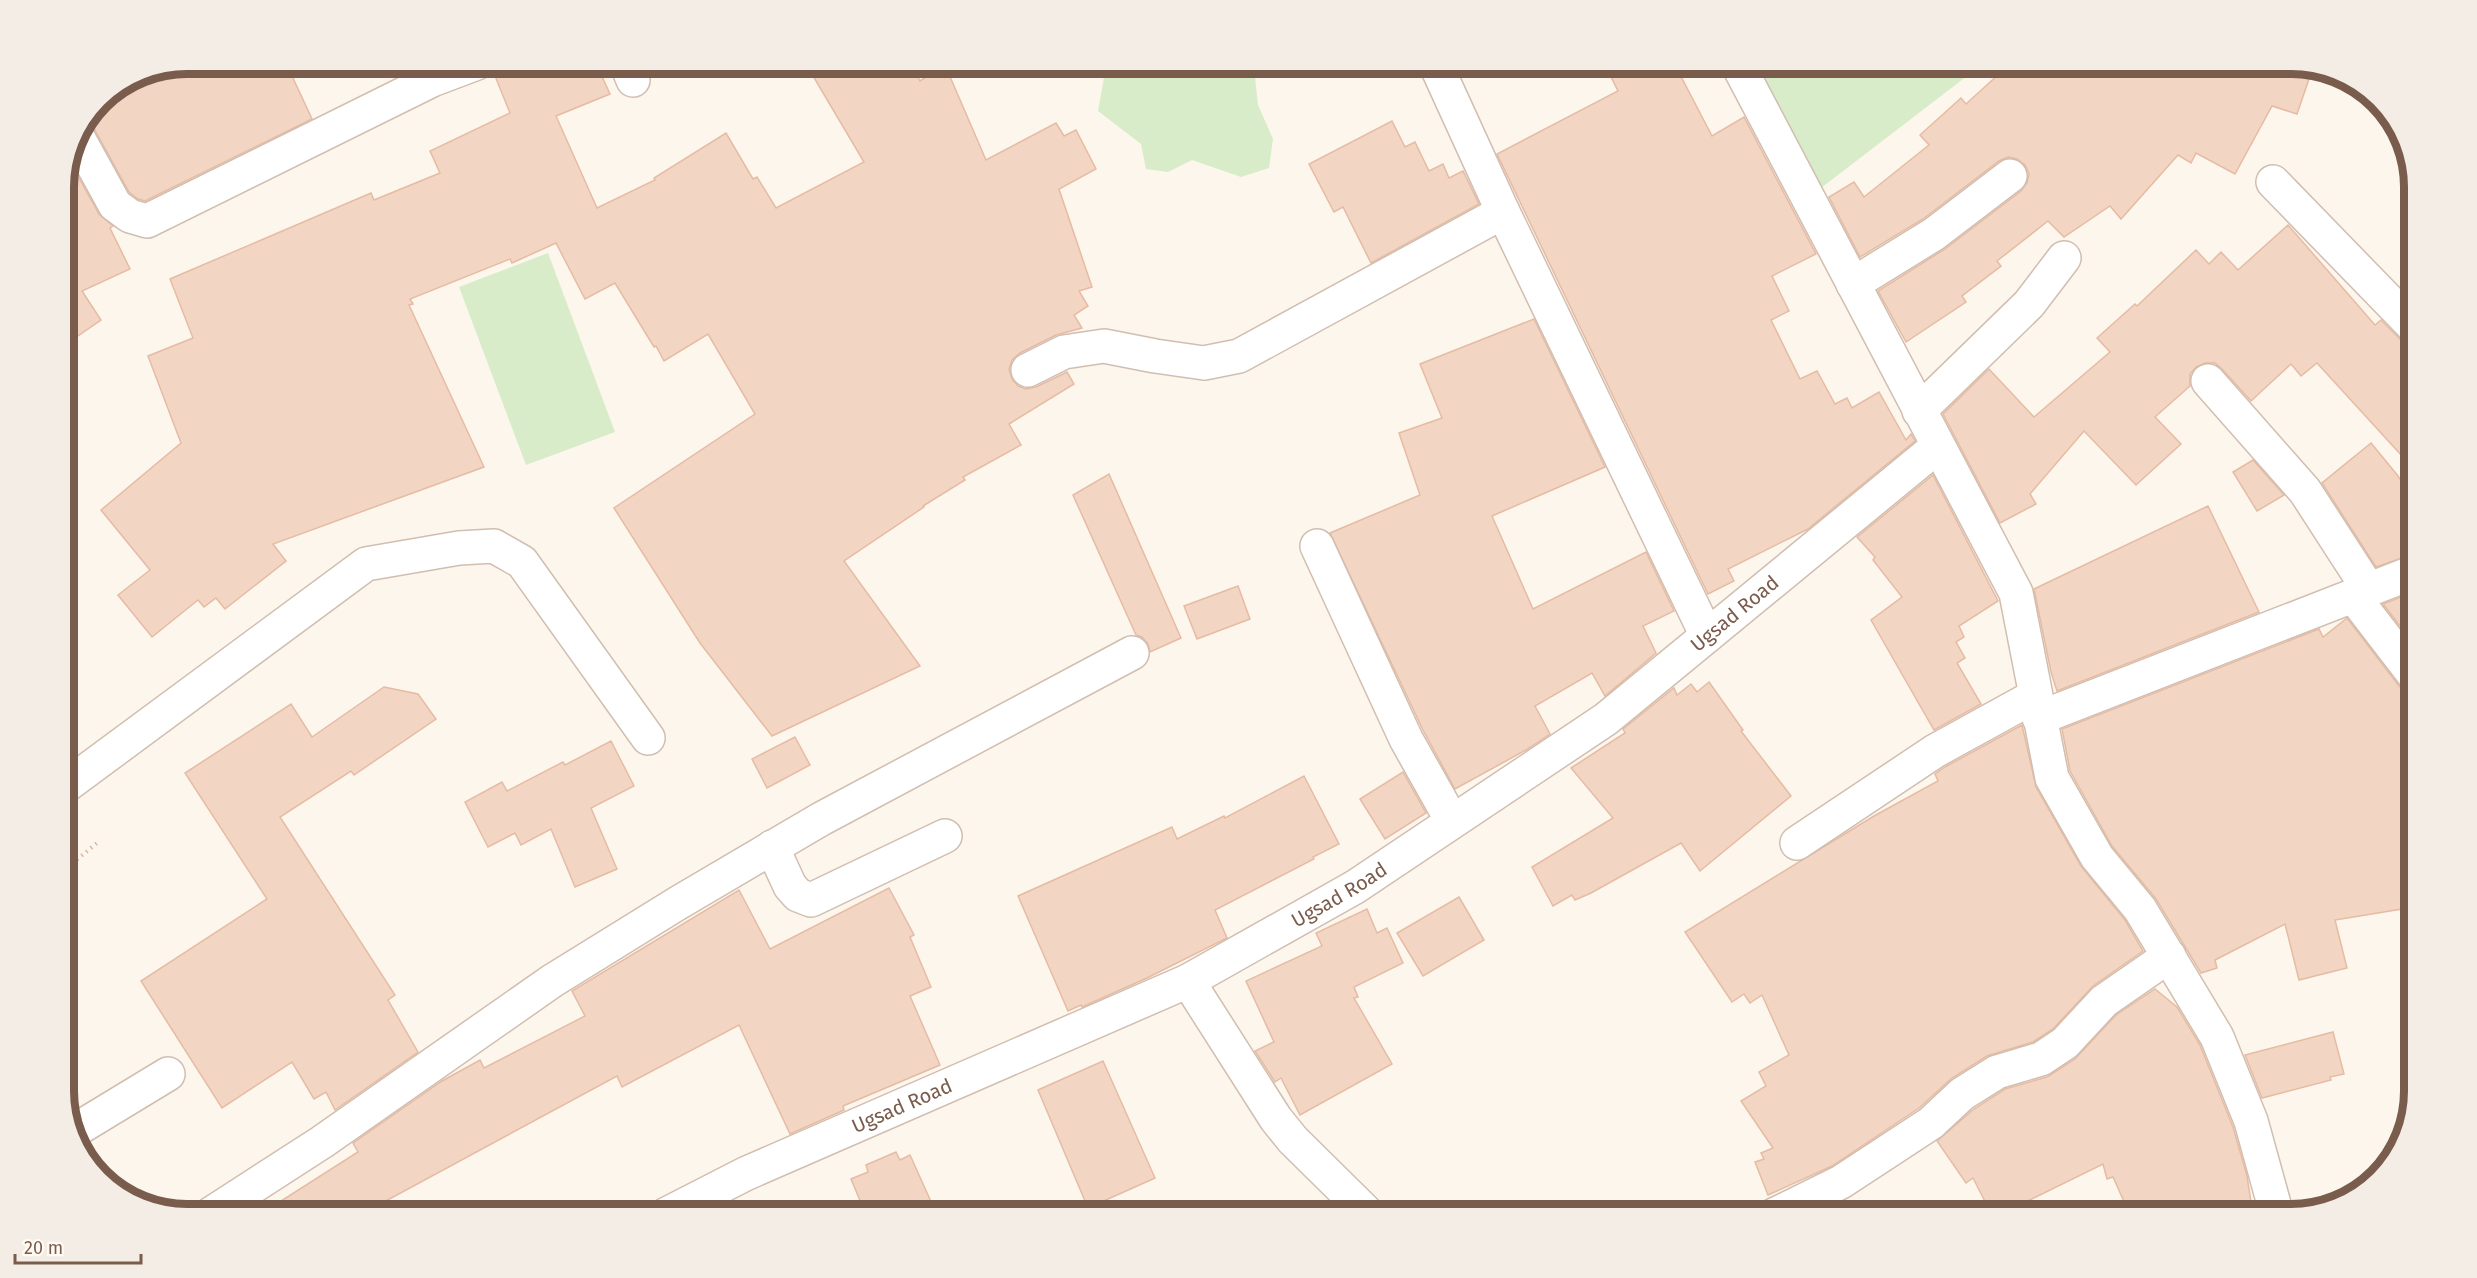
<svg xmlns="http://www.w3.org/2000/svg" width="2477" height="1278" viewBox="0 0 2477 1278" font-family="'Fira Sans',sans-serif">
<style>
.green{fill:#d8ecc9}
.building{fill:#f3d5c3;stroke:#e6bba3;stroke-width:1.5}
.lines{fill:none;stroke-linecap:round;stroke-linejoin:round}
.minor-casing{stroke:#d1beb0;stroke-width:36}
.path{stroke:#d9b8a5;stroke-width:4;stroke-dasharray:1.5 4.5;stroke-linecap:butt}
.minor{stroke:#fff;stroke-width:33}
.labels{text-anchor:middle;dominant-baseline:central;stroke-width:6;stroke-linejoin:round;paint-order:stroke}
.street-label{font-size:20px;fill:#7a5c4d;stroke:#fffaf3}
.rim{fill:none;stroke:#7a5c4d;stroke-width:8}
</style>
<rect width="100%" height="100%" fill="#fdf6ec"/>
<!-- green -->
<g class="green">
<path d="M1103,63H1246L1255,77L1258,105L1273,139L1269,168L1241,177L1192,160L1168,172L1146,169L1141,144L1098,111L1106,66Z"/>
<path d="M1752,63H1984L1821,188Z"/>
<path d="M548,253L615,432L526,465L459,287Z"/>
</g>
<!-- building -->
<g class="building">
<path d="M187,63H286L312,119L145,201L138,199L129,192L92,125L86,118L99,99L140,72Z"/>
<path d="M495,63H596L610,94L556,116L597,208L655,180L654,178L726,133L753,179L757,177L776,208L864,162L813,76L834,63H910L920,81L945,65L986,160L1056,123L1064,136L1076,130L1096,169L1059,189L1092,287L1079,291L1088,306L1074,315L1082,328L1056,335L1020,353L1012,360L1009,369L1012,379L1018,386L1026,389L1036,387L1067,372L1074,384L1009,424L1021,445L963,477L965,480L923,506L924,507L844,561L920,666L772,736L700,643L614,508L755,414L708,334L664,361L656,346L654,347L615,283L585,299L556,243L512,263L510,259L410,299L413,304L409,305L484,467L273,544L286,561L225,609L216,598L204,607L198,600L152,637L118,595L150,570L101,510L181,443L148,356L193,338L170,279L371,193L374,200L440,173L430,151L510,113L493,71Z"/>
<path d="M1604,63H1674L1712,136L1744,117L1816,254L1772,276L1789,311L1771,320L1800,379L1817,371L1835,404L1847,398L1852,408L1879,392L1906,440L1911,434L1915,441L1808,529L1728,569L1734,581L1708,594L1497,154L1618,91Z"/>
<path d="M2011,63H2259L2309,79L2297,114L2272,106L2235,174L2196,153L2191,163L2178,155L2121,219L2110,206L2064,237L2048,221L1997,261L2001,266L1962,296L1966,302L1906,342L1878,291L1945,249L2021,191L2027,183L2029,174L2025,165L2017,159L2008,157L1999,161L1923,219L1860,257L1829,197L1854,182L1864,197L1929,145L1920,135L1961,98L1966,104Z"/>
<path d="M1392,121L1405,147L1415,142L1429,171L1443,164L1449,178L1463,171L1479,204L1371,263L1343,207L1334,212L1309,164Z"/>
<path d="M68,158L99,214L113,226L110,228L130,269L82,291L101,320L63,346V179Z"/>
<path d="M2288,225L2375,325L2381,320L2401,340L2414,345V469L2317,363L2301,376L2291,364L2251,401L2222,369L2215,363H2205L2196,367L2190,374V386L2155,417L2181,444L2136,485L2084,431L2030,494L2036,504L2000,523L1943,414L1989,369L2034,417L2110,352L2097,338L2135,304L2137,306L2196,250L2209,264L2221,252L2238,270Z"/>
<path d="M1534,319L1605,467L1492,516L1533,609L1646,552L1674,611L1643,626L1656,653L1605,696L1592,673L1535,706L1550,734L1526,750L1455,789L1423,730L1330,533L1420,495L1399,433L1442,418L1420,364Z"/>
<path d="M2371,443L2398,476L2414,501V554L2376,567L2322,483Z"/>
<path d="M2253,460L2284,495L2257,511L2233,472Z"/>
<path d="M1109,474L1181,638L1150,652L1148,644L1142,637L1136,635L1073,495Z"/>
<path d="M1933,475L1998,601L1959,626L1964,637L1956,642L1965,658L1957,663L1981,704L1934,730L1871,620L1902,597L1873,560L1875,557L1857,537Z"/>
<path d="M2208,506L2259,612L2057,691L2051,672L2034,589Z"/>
<path d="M1238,586L1250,619L1197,639L1184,606Z"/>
<path d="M2414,592V644L2383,604Z"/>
<path d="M2347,618L2399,686L2406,692L2414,693V907L2335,920L2347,968L2299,980L2285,924L2215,960L2217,968L2201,973L2156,899L2112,846L2070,771L2062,729L2319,629L2323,637Z"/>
<path d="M1709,682L1743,730L1741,731L1791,796L1700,871L1681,843L1591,893L1575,900L1572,895L1553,906L1532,867L1613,818L1571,768L1625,733L1623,729L1674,688L1677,695L1691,684L1697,692Z"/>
<path d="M384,687L418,694L436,719L354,775L351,771L280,817L395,995L388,1000L418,1052L335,1110L326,1092L314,1099L292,1062L222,1108L141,981L267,899L185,773L291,704L312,737Z"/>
<path d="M2022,725L2036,787L2081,866L2125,920L2143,951L2093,986L2053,1029L2033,1042L1987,1056L1952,1078L1919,1108L1832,1166L1768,1195L1755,1162L1764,1159L1761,1153L1773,1148L1741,1101L1766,1086L1759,1072L1789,1055L1762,995L1750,1003L1744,994L1732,1002L1685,932L1874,816L1938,781L1935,774L1945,767Z"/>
<path d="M795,737L810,765L767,788L752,759Z"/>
<path d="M611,741L634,786L591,808L617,869L575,887L551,829L521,845L515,833L488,847L465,802L502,782L507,791L563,762L565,765Z"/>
<path d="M1403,772L1426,813L1385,839L1360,799Z"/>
<path d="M1304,776L1339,844L1313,857L1314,859L1215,910L1227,938L1147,978L1082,1007L1081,1005L1068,1011L1018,896L1172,827L1177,839L1224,816L1225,818Z"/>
<path d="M889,888L914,935L910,937L931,987L910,996L940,1065L843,1106L844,1110L790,1134L739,1025L622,1087L617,1076L360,1215H259L358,1152L353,1143L442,1081L480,1060L484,1068L585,1016L572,991L739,890L770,949Z"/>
<path d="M1459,897L1484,940L1423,976L1397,933Z"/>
<path d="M1367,909L1377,933L1387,928L1403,963L1354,987L1358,997L1354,998L1392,1064L1300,1115L1281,1078L1275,1082L1255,1051L1274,1042L1246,981L1322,946L1316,933Z"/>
<path d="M2155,989L2177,1007L2200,1045L2233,1127L2247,1176L2253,1215H2130L2113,1177L2107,1179L2103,1164L1999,1215H1992L1973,1178L1966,1183L1937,1141L1974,1109L2005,1089L2047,1077L2075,1059L2116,1015Z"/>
<path d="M2333,1032L2344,1074L2330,1077L2331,1080L2262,1098L2245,1055Z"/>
<path d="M1103,1061L1155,1178L1088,1208L1038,1090Z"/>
<path d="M896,1152L900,1160L910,1155L937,1215H866L851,1179L868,1172L866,1165Z"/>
</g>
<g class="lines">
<defs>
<g id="minor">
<path d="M626,63L633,80"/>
<path d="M1435,63L1503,212L1707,636"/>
<path d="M1737,63L2016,593L2052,778L2097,857L2140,909L2217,1037L2251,1121L2277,1215"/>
<path d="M76,134L115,205L130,216L147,221L432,80L477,63"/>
<path d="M2273,182L2414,327"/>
<path d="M1853,284L1934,234L2010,176"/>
<path d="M1028,370L1064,352L1104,346L1155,356L1204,363L1239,356L1503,212"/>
<path d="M2208,381L2305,491L2369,590"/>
<path d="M1919,411L2029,304L2064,258"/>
<path d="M1317,546L1406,739L1452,821"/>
<path d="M2354,597L2414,675"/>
<path d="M2039,718L2414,572"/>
<path d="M63,788L366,564L459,548L494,546L522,562L648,738"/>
<path d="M1797,843L1935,751L2035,696"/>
<path d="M772,847L790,886L798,895L811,900L945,836"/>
<path d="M1188,981L1276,1119L1293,1140L1369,1215"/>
<path d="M74,1131L168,1074"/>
<path d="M209,1215L322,1142L552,981L678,903L821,819L1132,653"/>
<path id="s1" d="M665,1215L745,1174L1188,981L1355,887L1606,719L1937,447"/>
<path d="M1774,1215L1841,1182L1931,1123L1962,1094L1997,1072L2041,1059L2065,1043L2104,1001L2169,956"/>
</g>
</defs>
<!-- minor casing -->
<use href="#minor" class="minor-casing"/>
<!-- path -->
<path class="path" d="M63,871L97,843"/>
<!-- minor -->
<use href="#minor" class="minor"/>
</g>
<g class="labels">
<!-- street labels -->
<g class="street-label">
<text stroke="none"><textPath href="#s1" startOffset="1233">Ugsad Road</textPath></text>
<text stroke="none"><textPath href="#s1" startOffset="747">Ugsad Road</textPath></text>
<text stroke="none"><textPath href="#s1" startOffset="261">Ugsad Road</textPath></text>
</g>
</g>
<!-- crop -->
<path d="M0 0H2477V1278H0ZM187 74H2291A113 113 0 0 1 2404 187V1091A113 113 0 0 1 2291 1204H187A113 113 0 0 1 74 1091V187A113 113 0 0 1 187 74Z" fill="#f4ede6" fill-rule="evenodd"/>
<path class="rim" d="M187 74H2291A113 113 0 0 1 2404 187V1091A113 113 0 0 1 2291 1204H187A113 113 0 0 1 74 1091V187A113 113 0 0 1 187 74Z"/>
<!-- scale -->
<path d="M15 1254v9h126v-9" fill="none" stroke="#7a5c4d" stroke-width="3"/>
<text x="24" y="1254" font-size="18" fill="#7a5c4d" stroke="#fffaf3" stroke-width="4.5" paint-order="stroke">20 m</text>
</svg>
